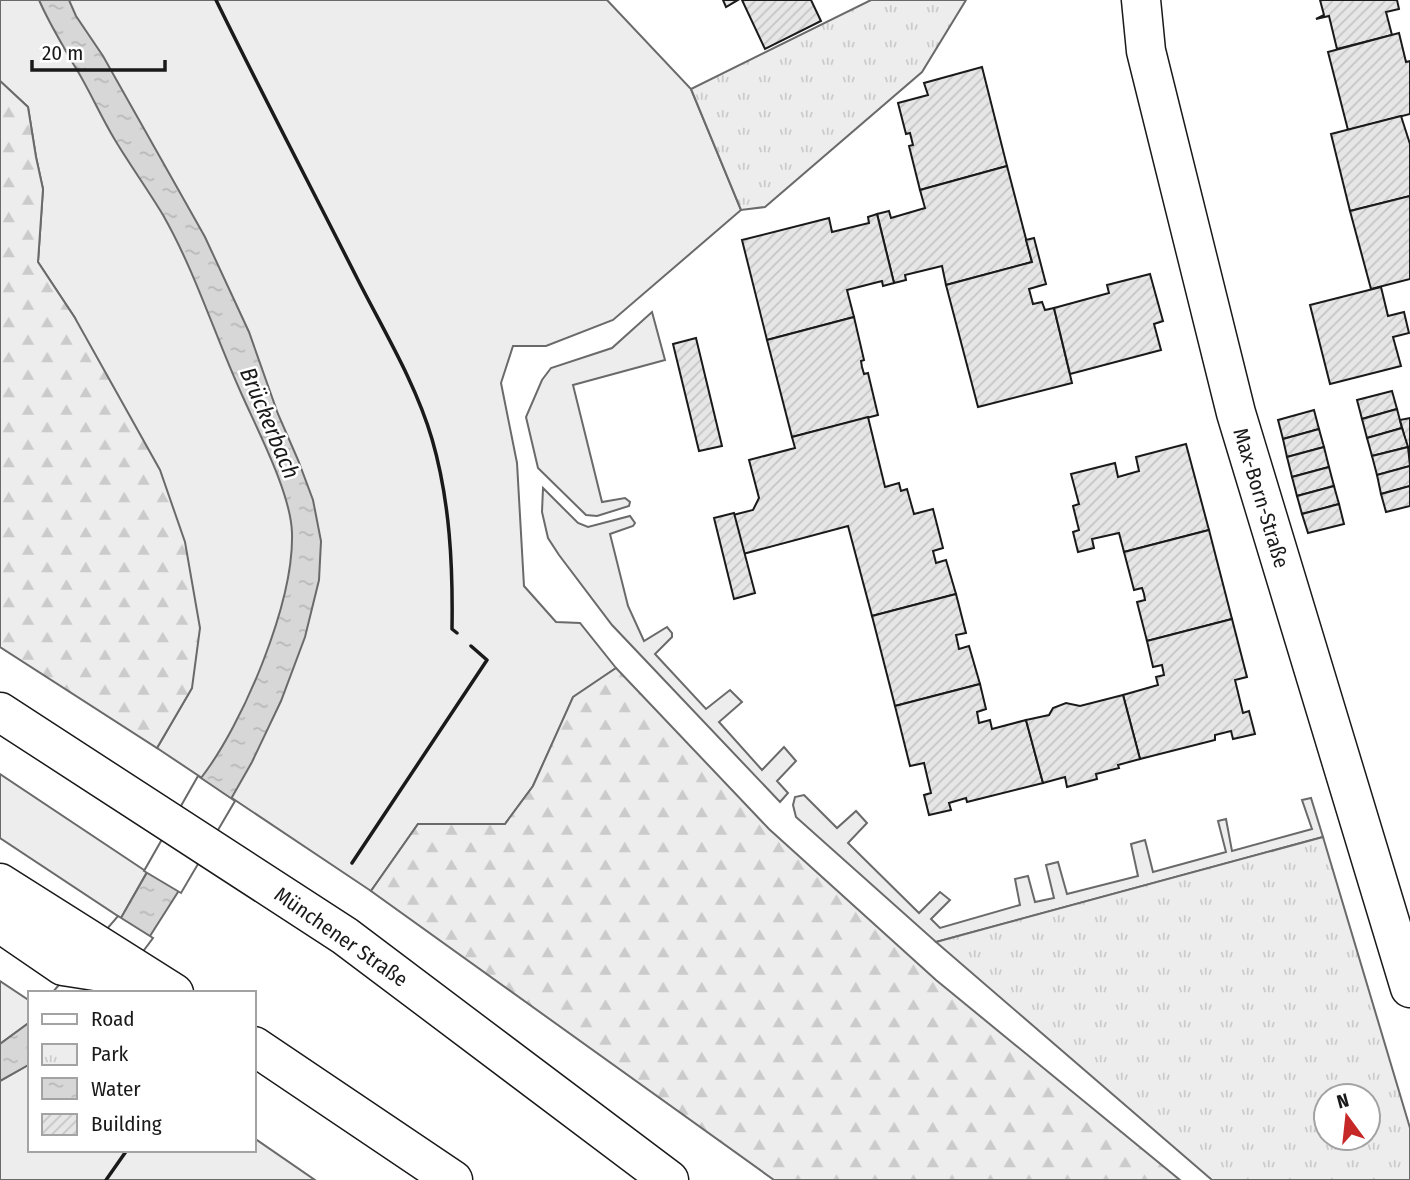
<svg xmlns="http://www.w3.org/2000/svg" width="1410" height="1180" viewBox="0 0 1410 1180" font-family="'Fira Sans Condensed',sans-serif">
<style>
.grass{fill:#ededed;stroke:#6a6a6a;stroke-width:2}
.forest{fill:url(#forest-firs);stroke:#6a6a6a;stroke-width:2}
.park{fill:url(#park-tufts);stroke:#6a6a6a;stroke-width:2;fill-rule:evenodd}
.water{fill:url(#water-ripples);stroke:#6a6a6a;stroke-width:2}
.pier{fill:#fff;stroke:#6a6a6a;stroke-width:2}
.building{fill:url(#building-hatch);stroke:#1a1a1a;stroke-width:2}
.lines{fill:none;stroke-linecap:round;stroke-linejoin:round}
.minor-casing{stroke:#1a1a1a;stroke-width:41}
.highway-casing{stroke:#1a1a1a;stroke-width:41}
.minor{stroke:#fff;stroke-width:38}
.highway{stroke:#fff;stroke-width:38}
.wall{stroke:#1a1a1a;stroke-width:3.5}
.labels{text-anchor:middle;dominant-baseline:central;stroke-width:5;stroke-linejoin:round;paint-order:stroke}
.street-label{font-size:21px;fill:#1a1a1a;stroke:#fff}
.water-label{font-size:23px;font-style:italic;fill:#1a1a1a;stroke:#fff}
</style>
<defs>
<pattern id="forest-firs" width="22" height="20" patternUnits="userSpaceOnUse" patternTransform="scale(1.75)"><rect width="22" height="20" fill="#ededed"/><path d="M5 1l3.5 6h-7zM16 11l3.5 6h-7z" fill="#cbcbcb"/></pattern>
<pattern id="park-tufts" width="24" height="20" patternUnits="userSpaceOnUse" patternTransform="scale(1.75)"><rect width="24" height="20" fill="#ededed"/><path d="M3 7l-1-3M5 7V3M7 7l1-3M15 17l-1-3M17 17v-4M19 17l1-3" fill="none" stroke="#cbcbcb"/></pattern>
<pattern id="water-ripples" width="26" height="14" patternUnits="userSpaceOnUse" patternTransform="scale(1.75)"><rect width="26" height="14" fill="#d7d7d7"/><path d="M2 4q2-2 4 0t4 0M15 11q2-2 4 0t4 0" fill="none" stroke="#b8b8b8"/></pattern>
<pattern id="building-hatch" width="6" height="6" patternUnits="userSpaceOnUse" patternTransform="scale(1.75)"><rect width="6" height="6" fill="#e6e6e6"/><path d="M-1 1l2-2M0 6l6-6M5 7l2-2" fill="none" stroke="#c5c5c5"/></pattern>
</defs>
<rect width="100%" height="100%" fill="#fff"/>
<!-- grass -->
<g class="grass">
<path d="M0,0H607L691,89L741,210L613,320L546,346H513L501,383L517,463L524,586L556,622L580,623L616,668L573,698L533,786L505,824H418L371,891L157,748L192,688L75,318L38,262L43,189L36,157L28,107L0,81Z"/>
<path d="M652,312L665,360L573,385L602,502L625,498L630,502L629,506L597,516L586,515L538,468L526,417L542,380L551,368L612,348Z"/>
<path d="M543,488L578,523L588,527L630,516L635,523L633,526L610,534L628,606L644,641L667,627L672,633V637L655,654L706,709L730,690L742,702L719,722L762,770L784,747L796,761L777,781L788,793L780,802L612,625L559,555L548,538L542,512Z"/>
<path d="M0,774L147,872L121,918L0,838Z"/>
<path d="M804,795L837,828L856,811L867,823L848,843L919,913L940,892L950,900L931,919L940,928L1020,905L1015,879L1028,876L1035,902L1054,898L1046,865L1058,862L1067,894L1138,876L1131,844L1145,840L1153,872L1226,852L1218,821L1226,819L1232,851L1312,829L1302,800L1311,798L1323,837L936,942L796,817L793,805L795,797Z"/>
<path d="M0,981L30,1001V1022L0,1044Z"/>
<path d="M30,1064V1150H254V1138L315,1180H0V1081Z"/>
</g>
<!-- forest -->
<g class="forest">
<path d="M0,81L28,107L36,157L43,189L38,262L75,318L160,470L185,542L200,628L192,688L157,748L0,647Z"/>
<path d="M616,668L769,829L936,980L1180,1180H774L371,891L418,824H505L533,786L573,697Z"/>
</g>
<!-- park -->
<g class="park">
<path d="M871,0H966L922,72L765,207L741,210L691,89Z"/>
<path d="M1323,837L1410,1128V1180H1212L936,942ZM1326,1096H1368V1138H1326Z"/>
</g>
<!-- water -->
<g class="water">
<path d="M39,0H69L76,16L103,56L205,237L249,332L278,414L298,460L313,500L321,541L319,580L305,637L281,701L252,762L178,892L150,936L56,993L121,918L201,778C243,724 294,603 292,533C291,494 258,431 242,395C215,336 195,271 163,215C148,190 130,165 115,140C100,115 89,89 74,65C61,42 50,25 39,0Z"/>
<path d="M30,1022V1064L0,1081V1044Z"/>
</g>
<!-- pier -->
<g class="pier">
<path d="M198,776L235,801L181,893L144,871Z"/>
<path d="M118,916L153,938L112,993H52Z"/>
</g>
<!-- building -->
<g class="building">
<path d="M723,0H738L726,7Z"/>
<path d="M742,0H811L821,21L765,49Z"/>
<path d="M1320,0H1397L1399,9L1386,12L1392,35L1337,49L1329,16L1316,19L1324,15Z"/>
<path d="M1399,33L1406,62L1410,61V114L1348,130L1328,52Z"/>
<path d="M982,67L1007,166L920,190L909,146L913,145L910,133L906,134L898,103L928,95L924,83Z"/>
<path d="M1401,116L1410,144V196L1350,211L1331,134Z"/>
<path d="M1007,166L1032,262L946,285L942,266L905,275L906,280L894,283L877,214L889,211L891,218L925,208L920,190Z"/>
<path d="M1410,196V279L1371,289L1350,211Z"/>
<path d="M877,214L894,283L883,286L882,281L847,290L854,317L767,340L742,240L829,218L832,232L869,223L868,217Z"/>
<path d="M1034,238L1046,284L1029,289L1033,304L1042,302L1045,310L1054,308L1072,383L978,407L946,285L1032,262L1026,240Z"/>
<path d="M1150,274L1163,321L1154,324L1161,350L1070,374L1054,308L1109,293L1107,285Z"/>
<path d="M1381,287L1388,316L1404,312L1409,333L1393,337L1401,366L1330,384L1310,305Z"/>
<path d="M854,317L864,360L861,361L862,367L864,374L868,373L878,415L792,437L767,340Z"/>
<path d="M696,338L722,446L699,451L673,344Z"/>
<path d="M1392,391L1397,409L1362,419L1357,400Z"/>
<path d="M1397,409L1402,428L1367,438L1362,419Z"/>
<path d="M1314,410L1319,429L1283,439L1278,420Z"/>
<path d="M868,417L885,487L899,483L901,491L907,489L914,514L933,509L943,548L933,551L936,563L946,560L956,594L872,616L848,526L743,554L733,515L753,510L759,498L749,460L795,448L792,437Z"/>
<path d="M1410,418V457L1400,420Z"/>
<path d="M1402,428L1408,447L1372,456L1367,438Z"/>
<path d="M1319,429L1324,447L1287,457L1283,439Z"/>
<path d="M1186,444L1209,530L1124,552L1119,533L1092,539L1094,548L1078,552L1073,532L1079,530L1073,506L1079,504L1071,474L1115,463L1118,477L1139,471L1136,457Z"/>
<path d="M1324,447L1329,467L1292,477L1287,457Z"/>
<path d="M1408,447L1410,466L1377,475L1372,456Z"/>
<path d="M1410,466V486L1381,494L1377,475Z"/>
<path d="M1329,467L1334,486L1297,496L1292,477Z"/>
<path d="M1334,486L1339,504L1302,514L1297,496Z"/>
<path d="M1410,486V506L1386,512L1381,494Z"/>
<path d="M1339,504L1344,524L1308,533L1302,514Z"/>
<path d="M734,513L755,593L734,599L714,518Z"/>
<path d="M1209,530L1232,619L1147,641L1137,602L1145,600L1144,594L1142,588L1134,590L1124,552Z"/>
<path d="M956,594L966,633L956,635L959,649L969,646L980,684L895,706L872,616Z"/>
<path d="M1232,619L1247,677L1235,680L1243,713L1249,711L1255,734L1233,739L1231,731L1215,735V740L1140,759L1123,695L1158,685L1156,677L1164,675L1162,665L1153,667L1147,641Z"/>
<path d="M980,684L986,709L977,712L979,723L990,720L992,729L1026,720L1043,783L967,802L966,798L949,803L951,810L929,815L924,795L931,793L924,763L910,766L895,706Z"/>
<path d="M1123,695L1140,759L1118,765L1119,768L1096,774L1097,779L1067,787L1065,777L1043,783L1026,720L1049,715L1053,708L1066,703L1080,706Z"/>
</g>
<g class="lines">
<defs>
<path id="minor" d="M1141,0L1146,51L1236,413L1410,988"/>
<g id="highway">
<path d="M0,712L345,936L669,1180"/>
<path d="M0,883L174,993"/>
<path d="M0,923L63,966L140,978"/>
<path d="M254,1046L453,1180"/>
</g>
</defs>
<!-- minor casing -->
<use href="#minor" class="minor-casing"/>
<!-- highway casing -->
<use href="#highway" class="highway-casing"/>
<!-- minor -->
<use href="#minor" class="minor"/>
<!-- highway -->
<use href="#highway" class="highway"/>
<!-- wall -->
<g class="wall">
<path d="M216,0C262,94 311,187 358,280C384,331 416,384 432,439C450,501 453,566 452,629L457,633"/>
<path d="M352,863L487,660L471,646"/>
<path d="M106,1180L127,1150"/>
</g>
</g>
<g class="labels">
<!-- street labels -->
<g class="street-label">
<text transform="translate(1261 498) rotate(73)">Max-Born-Straße</text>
<text transform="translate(341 937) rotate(35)">Münchener Straße</text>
</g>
<!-- water labels -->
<g class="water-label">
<text transform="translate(270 423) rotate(67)">Brückerbach</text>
</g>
</g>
<!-- legend -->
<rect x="28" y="991" width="228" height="161" fill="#ffffff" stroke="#a3a3a3" stroke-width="2"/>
<rect x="42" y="1014" width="35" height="10" fill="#ffffff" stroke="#a3a3a3" stroke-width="2"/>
<text x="91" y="1026" font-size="21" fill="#1a1a1a">Road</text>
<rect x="42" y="1044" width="35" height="21" fill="url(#park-tufts)" stroke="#a3a3a3" stroke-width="2"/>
<text x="91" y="1061" font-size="21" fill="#1a1a1a">Park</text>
<rect x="42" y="1078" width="35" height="21" fill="url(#water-ripples)" stroke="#a3a3a3" stroke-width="2"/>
<text x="91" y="1096" font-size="21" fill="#1a1a1a">Water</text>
<rect x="42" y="1114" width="35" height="21" fill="url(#building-hatch)" stroke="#a3a3a3" stroke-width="2"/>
<text x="91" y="1131" font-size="21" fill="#1a1a1a">Building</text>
<!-- north arrow -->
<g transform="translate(1347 1117) rotate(345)"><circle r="33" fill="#ffffff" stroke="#a3a3a3" stroke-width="2"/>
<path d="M0-5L12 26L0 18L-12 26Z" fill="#c62828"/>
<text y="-10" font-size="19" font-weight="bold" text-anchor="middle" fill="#1a1a1a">N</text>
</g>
<!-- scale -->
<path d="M32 60v10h133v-10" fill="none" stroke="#1a1a1a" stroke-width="3.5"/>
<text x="42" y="60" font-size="21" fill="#1a1a1a" stroke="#ffffff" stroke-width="5" paint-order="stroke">20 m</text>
</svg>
